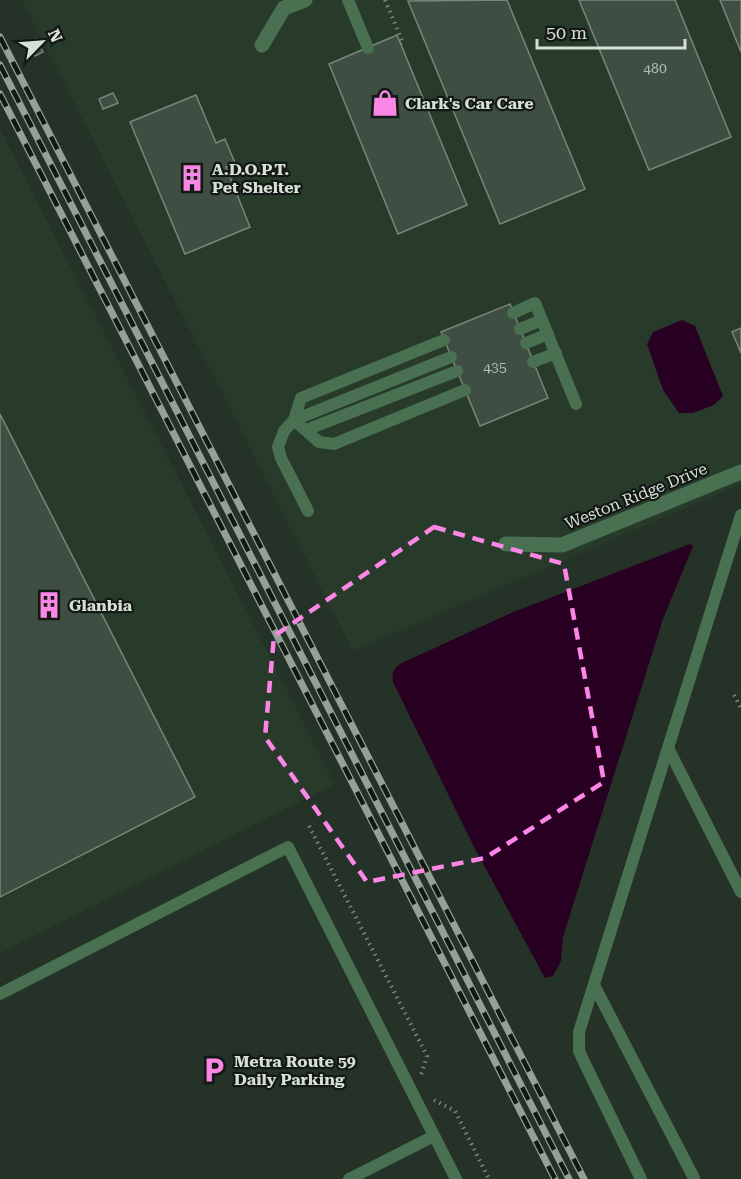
<svg xmlns="http://www.w3.org/2000/svg" width="741" height="1179" viewBox="0 0 741 1179" font-family="'Roboto Serif',serif">
<style>
.built{fill:#283b2b}
.water{fill:#280022}
.building{fill:#3f4e42;stroke:#778779;stroke-width:1.5}
.lines{fill:none;stroke-linecap:round;stroke-linejoin:round}
.path{stroke:#7b877d;stroke-width:4;stroke-dasharray:1.5 4.5;stroke-linecap:butt}
.lane{stroke:#497151;stroke-width:12}
.street{stroke:#497151;stroke-width:15}
.rail-casing{stroke:#95a097;stroke-width:7}
.rail{stroke:#121813;stroke-width:4.5;stroke-dasharray:14;stroke-linecap:butt}
.marked{fill:none;stroke:#fb86e5;stroke-width:4.5;stroke-dasharray:12 8;stroke-linejoin:round}
.labels{text-anchor:middle;dominant-baseline:central;stroke-width:4.5;stroke-linejoin:round;paint-order:stroke}
.number-label{font-size:14px;fill:#b1bcb2}
.poi-label{font-size:16px;font-weight:bold;fill:#d7e0d8;stroke:#121813;text-anchor:start}
.street-label{font-size:16px;fill:#d7e0d8;stroke:#121813}
</style>
<rect width="100%" height="100%" fill="#243227"/>
<!-- built -->
<g class="built">
<path d="M22,0H741V484L353,651Z"/>
<path d="M0,129L335,784L0,953Z"/>
</g>
<!-- water -->
<g class="water">
<path d="M682,320L695,326L723,396L714,405L693,413H679L663,390L647,344L653,332Z"/>
<path d="M690,544L693,546L663,619L563,937L561,961L553,976L545,978L473,845L393,682C391,672 394,667 404,662L511,613Z"/>
</g>
<!-- building -->
<g class="building">
<path d="M507,0L585,189L500,224L408,1Z"/>
<path d="M579,0H675L731,137L649,170Z"/>
<path d="M720,0H741V52Z"/>
<path d="M397,35L467,205L398,234L329,64Z"/>
<path d="M36,39L43,52L35,56L28,43Z"/>
<path d="M113,93L118,103L103,109L99,99Z"/>
<path d="M196,95L216,143L225,139L235,163L226,167L250,227L185,254L130,122Z"/>
<path d="M510,304L548,398L480,426L441,332Z"/>
<path d="M741,328V353L732,332Z"/>
<path d="M0,414L195,797L0,897Z"/>
</g>
<g class="lines">
<!-- path -->
<g class="path">
<path d="M385,0L403,43L401,44"/>
<path d="M734,695L741,708"/>
<path d="M309,826L427,1056L421,1075"/>
<path d="M434,1100L455,1111L489,1179"/>
</g>
<!-- lane -->
<g class="lane">
<path d="M348,0L368,48"/>
<path d="M513,313L535,303L576,404"/>
<path d="M520,329L542,320"/>
<path d="M526,343L548,334"/>
<path d="M533,362L556,353"/>
<path d="M294,420L319,442L334,444L465,390"/>
<path d="M294,420L451,357"/>
<path d="M306,430L457,371"/>
<path d="M308,511L281,458L278,447L284,431L294,420L301,398L444,340"/>
<path d="M669,750L741,892"/>
<path d="M594,985L694,1178"/>
<path d="M0,994L288,847L456,1179"/>
<path d="M349,1179L434,1136"/>
<path d="M641,1179L584,1062L579,1051V1032L741,515"/>
</g>
<!-- street -->
<g class="street">
<path d="M262,45L284,8L305,0"/>
<path d="M506,544L562,545L741,472"/>
</g>
<defs>
<g id="rail">
<path d="M0,37L584,1179"/>
<path d="M0,65L569,1179"/>
<path d="M0,94L555,1179"/>
</g>
</defs>
<!-- rail casing -->
<use href="#rail" class="rail-casing"/>
<!-- rail -->
<use href="#rail" class="rail"/>
</g>
<!-- marked area -->
<path class="marked" d="M434,527L564,564L604,782L485,858L367,882L265,737L274,636Z"/>
<!-- icons -->
<defs>
<symbol id="shop-bare" viewBox="-9 -9 18 18"><path d="M-5-2.5h2.3a2.7 3.5 0 0 1 5.4 0H5L5.5 6h-11ZM-1.5-2.5h3a1.5 2.3 0 0 0-3 0Z" fill="#fb86e5" stroke="#121813" stroke-width="2.5" paint-order="stroke"/></symbol>
<symbol id="building-bare" viewBox="-9 -9 18 18"><path d="M-4-6H4V6H1V3H-1V6H-4ZM-2.5-4.3h1.7v1.8h-1.7ZM.8-4.3h1.7v1.8H.8ZM-2.5-1h1.7V.8h-1.7ZM.8-1h1.7V.8H.8Z" fill="#fb86e5" stroke="#121813" stroke-width="2.5" paint-order="stroke"/></symbol>
<symbol id="parking-bare" viewBox="-9 -9 18 18"><path d="M-3.5-5.5H1a3.5 3.5 0 0 1 0 7H-1V5.5H-3.5ZM-1-3.4V-.6H.8a1.4 1.4 0 0 0 0-2.8Z" fill="#fb86e5" stroke="#121813" stroke-width="2.5" paint-order="stroke"/></symbol>
</defs>
<g fill-rule="evenodd">
<use href="#shop-bare" x="366" y="84" width="38" height="38"/>
<use href="#building-bare" x="173" y="159" width="38" height="38"/>
<use href="#building-bare" x="30" y="586" width="38" height="38"/>
<use href="#parking-bare" x="195" y="1051" width="38" height="38"/>
</g>
<g class="labels">
<!-- number labels -->
<g class="number-label">
<text x="655" y="68">480</text>
<text x="495" y="367">435</text>
</g>
<!-- poi labels -->
<g class="poi-label">
<text x="405" y="103">Clark's Car Care</text>
<text x="212" y="169">A.D.O.P.T.<tspan x="212" dy="18">Pet Shelter</tspan></text>
<text x="69" y="605">Glanbia</text>
<text x="234" y="1061">Metra Route 59<tspan x="234" dy="18">Daily Parking</tspan></text>
</g>
<!-- street labels -->
<g class="street-label">
<text transform="translate(636 496) rotate(-22)">Weston Ridge Drive</text>
</g>
</g>
<!-- north arrow -->
<g transform="translate(42 42) rotate(65)" stroke="#121813" stroke-width="4.5" paint-order="stroke">
<path d="M0-4.5L10 22L0 15L-10 22Z" fill="#d7e0d8"/>
<text y="-9" font-size="16" font-weight="bold" text-anchor="middle" fill="#d7e0d8">N</text>
</g>
<!-- scale -->
<path d="M537 39v9h148v-9" fill="none" stroke="#d7e0d8" stroke-width="3"/>
<text x="546" y="39" font-size="18" fill="#d7e0d8" stroke="#121813" stroke-width="4.5" paint-order="stroke">50 m</text>
</svg>
